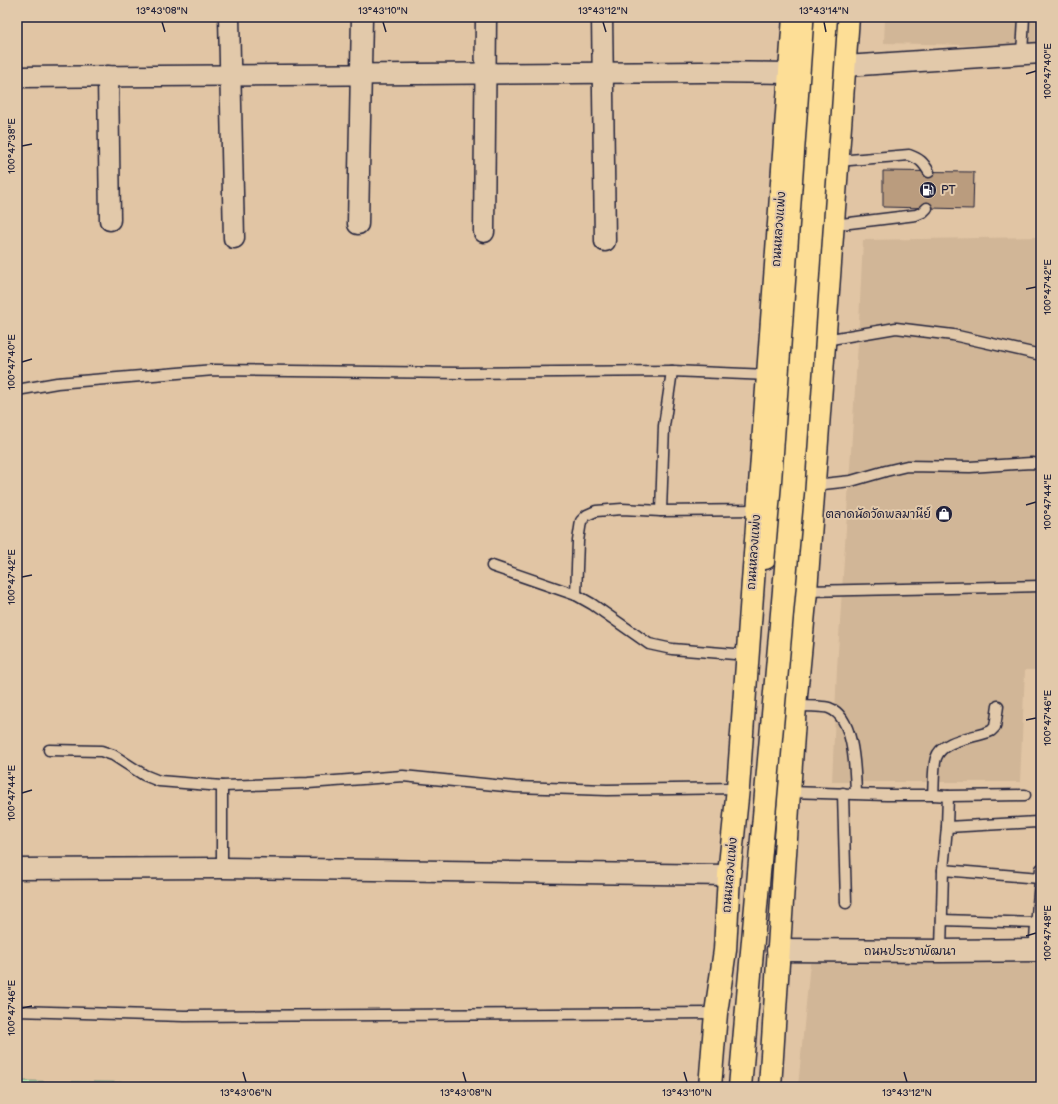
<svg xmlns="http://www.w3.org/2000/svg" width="1058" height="1104" viewBox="0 0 1058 1104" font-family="'Balsamiq Sans','Playpen Sans Thai',sans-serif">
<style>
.built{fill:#d1b697}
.green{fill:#b5efb4;stroke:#6c8878}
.building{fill:#ba9c7e;stroke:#22223b}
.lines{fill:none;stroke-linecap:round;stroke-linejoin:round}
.lane-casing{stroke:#22223b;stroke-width:13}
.street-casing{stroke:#22223b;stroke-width:23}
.secondary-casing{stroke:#22223b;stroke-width:25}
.primary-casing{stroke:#22223b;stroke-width:25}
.lane{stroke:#e2c9aa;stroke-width:10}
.street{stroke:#e2c9aa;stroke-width:20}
.secondary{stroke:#e2c9aa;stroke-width:22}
.primary{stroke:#fdde96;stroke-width:22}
.primary-bridge-casing{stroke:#22223b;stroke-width:25;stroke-linecap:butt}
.primary-bridge{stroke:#fdde96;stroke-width:22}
.ticks{fill:none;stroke:#22223b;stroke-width:1.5}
.labels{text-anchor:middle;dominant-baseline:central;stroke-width:4;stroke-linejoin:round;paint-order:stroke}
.poi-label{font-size:12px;fill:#22223b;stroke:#e2c9aa;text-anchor:start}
.street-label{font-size:12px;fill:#22223b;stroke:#e2c9aa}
.neatline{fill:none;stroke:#22223b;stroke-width:1.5}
.ticks-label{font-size:10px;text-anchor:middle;fill:#22223b}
</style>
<rect width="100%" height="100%" fill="#e1c5a4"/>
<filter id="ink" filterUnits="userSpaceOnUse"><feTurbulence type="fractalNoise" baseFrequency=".025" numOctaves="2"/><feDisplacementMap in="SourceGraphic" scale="8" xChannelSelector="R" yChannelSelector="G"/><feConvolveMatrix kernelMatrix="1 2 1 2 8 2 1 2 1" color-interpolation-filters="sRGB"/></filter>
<g filter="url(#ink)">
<!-- built -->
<g class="built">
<path d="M885,17H1041V45L1009,46L884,43Z"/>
<path d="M1041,237V670H1025L1020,782H832L837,668L858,343L863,240Z"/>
<path d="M810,963H1041V1087H798Z"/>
</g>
<!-- green -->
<path class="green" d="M17,1081L472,1087H17Z"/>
<!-- building -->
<path class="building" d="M883,171L974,172L973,209L883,207Z"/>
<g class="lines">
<defs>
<g id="lane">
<path d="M1022,54L1024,17"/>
<path d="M838,161L909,155C920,159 923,162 929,172"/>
<path d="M833,225L916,215L923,212L927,208"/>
<path d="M825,340L896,328L953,335L1041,355"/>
<path d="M17,390L57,383L214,370L461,373L672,371L769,375"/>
<path d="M814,485L851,481L886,471L907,466L970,467L1031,463L1041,464"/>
<path d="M661,511L664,426L672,371"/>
<path d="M492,566L576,595L592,604L649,644L672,649L747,655"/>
<path d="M806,591L1041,586"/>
<path d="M576,595L578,541L581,521L587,515L596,511L622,509L661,511L757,510"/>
<path d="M795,706C803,706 823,706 829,708C855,717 855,771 856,793"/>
<path d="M49,750L101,751L113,755L144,775L159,781L222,786L308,783L403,776L515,787L607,790L738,788"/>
<path d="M222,786V868"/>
<path d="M789,792L886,795H933C934,784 933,767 936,758C942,739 975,738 991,731L995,727L998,706"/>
<path d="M843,793L846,903"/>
<path d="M933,795L948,796L947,827L943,870L941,951"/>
<path d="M948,796L1025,795"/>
<path d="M947,827L1037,822L1041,826"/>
<path d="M943,870L1040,878"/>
<path d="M942,920L1037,923"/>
<path d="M1034,950L1041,869"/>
<path d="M17,1011L184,1016L716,1013"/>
</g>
<g id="street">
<path d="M229,17L234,238"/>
<path d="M602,17L605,241"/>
<path d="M845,66L1041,53"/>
<path d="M108,76L110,220"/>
<path d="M17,77L703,72L790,73"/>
<path d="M358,224L362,17"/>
<path d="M484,232L486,17"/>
<path d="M17,869L222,868L729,875"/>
</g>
<path id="secondary" d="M778,950L941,951L1041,950"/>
<g id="primary">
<path d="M765,558L775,514L781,467L813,17"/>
<path d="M710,1087L716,1013L725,950L729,875L738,788L794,17"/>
<path d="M770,1087L789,792L795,706L806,591L848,17"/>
</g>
</defs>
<!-- lane casing -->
<use href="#lane" class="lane-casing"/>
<!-- street casing -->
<use href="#street" class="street-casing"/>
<!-- secondary casing -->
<use href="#secondary" class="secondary-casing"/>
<!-- primary casing -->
<use href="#primary" class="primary-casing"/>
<!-- lane -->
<use href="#lane" class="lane"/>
<!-- street -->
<use href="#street" class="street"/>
<!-- secondary -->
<use href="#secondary" class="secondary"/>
<!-- primary -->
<use href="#primary" class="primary"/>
<defs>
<path id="primary-bridge" d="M740,1087L793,489L826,17"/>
</defs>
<!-- primary-bridge casing -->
<use href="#primary-bridge" class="primary-bridge-casing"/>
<!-- primary-bridge -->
<use href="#primary-bridge" class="primary-bridge"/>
</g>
</g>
<!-- ticks -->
<path class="ticks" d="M162,22L165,32M383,22L386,32M603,22L606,32M824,22L826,32M1026,74L1036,71M22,146L32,144M1026,289L1036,287M22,362L32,359M1026,505L1036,502M22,577L32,575M1026,720L1036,718M22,793L32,790M1026,936L1036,933M22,1008L32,1006M243,1072L246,1082M463,1072L466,1082M684,1072L687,1082M904,1072L907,1082"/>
<!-- icons -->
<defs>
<symbol id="fuel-disc" viewBox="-11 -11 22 22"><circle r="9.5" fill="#22223b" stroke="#e2c9aa"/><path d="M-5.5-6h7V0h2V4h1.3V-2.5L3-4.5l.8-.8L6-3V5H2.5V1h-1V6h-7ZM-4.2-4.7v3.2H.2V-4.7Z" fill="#fff"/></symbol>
<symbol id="shop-disc" viewBox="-11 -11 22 22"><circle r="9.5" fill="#22223b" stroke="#e2c9aa"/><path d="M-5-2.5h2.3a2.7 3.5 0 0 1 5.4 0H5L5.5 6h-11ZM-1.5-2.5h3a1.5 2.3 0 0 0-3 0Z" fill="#fff"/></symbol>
</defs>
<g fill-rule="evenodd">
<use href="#fuel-disc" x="918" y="180" width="20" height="20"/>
<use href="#shop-disc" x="934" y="504" width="20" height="20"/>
</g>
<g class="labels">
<!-- poi labels -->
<g class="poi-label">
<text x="941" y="190">PT</text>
<text x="931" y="514" text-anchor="end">ตลาดนัดวัดพลมานีย์</text>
</g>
<!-- street labels -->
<g class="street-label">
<text transform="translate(779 229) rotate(-86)">ถนนหลวงแพ่ง</text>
<text transform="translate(754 552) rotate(-86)">ถนนหลวงแพ่ง</text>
<text transform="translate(730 875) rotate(-85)">ถนนหลวงแพ่ง</text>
<text x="910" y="951">ถนนประชาพัฒนา</text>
</g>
</g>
<!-- margin -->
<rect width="1058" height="1104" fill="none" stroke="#e2c9aa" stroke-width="44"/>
<rect x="22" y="22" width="1014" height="1060" class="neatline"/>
<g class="ticks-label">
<text x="162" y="14">13°43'08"N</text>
<text x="383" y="14">13°43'10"N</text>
<text x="603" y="14">13°43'12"N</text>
<text x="824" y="14">13°43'14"N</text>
<text transform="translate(1047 71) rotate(-90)" y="4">100°47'40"E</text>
<text transform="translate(11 146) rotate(-90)" y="4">100°47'38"E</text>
<text transform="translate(1047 287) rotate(-90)" y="4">100°47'42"E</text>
<text transform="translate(11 362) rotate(-90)" y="4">100°47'40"E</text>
<text transform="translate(1047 502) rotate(-90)" y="4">100°47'44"E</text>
<text transform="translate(11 577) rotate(-90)" y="4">100°47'42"E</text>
<text transform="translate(1047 718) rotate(-90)" y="4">100°47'46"E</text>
<text transform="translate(11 793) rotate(-90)" y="4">100°47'44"E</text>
<text transform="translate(1047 933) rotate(-90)" y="4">100°47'48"E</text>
<text transform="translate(11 1008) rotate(-90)" y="4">100°47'46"E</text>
<text x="246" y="1096">13°43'06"N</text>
<text x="466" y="1096">13°43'08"N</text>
<text x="687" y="1096">13°43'10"N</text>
<text x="907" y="1096">13°43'12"N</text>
</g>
</svg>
